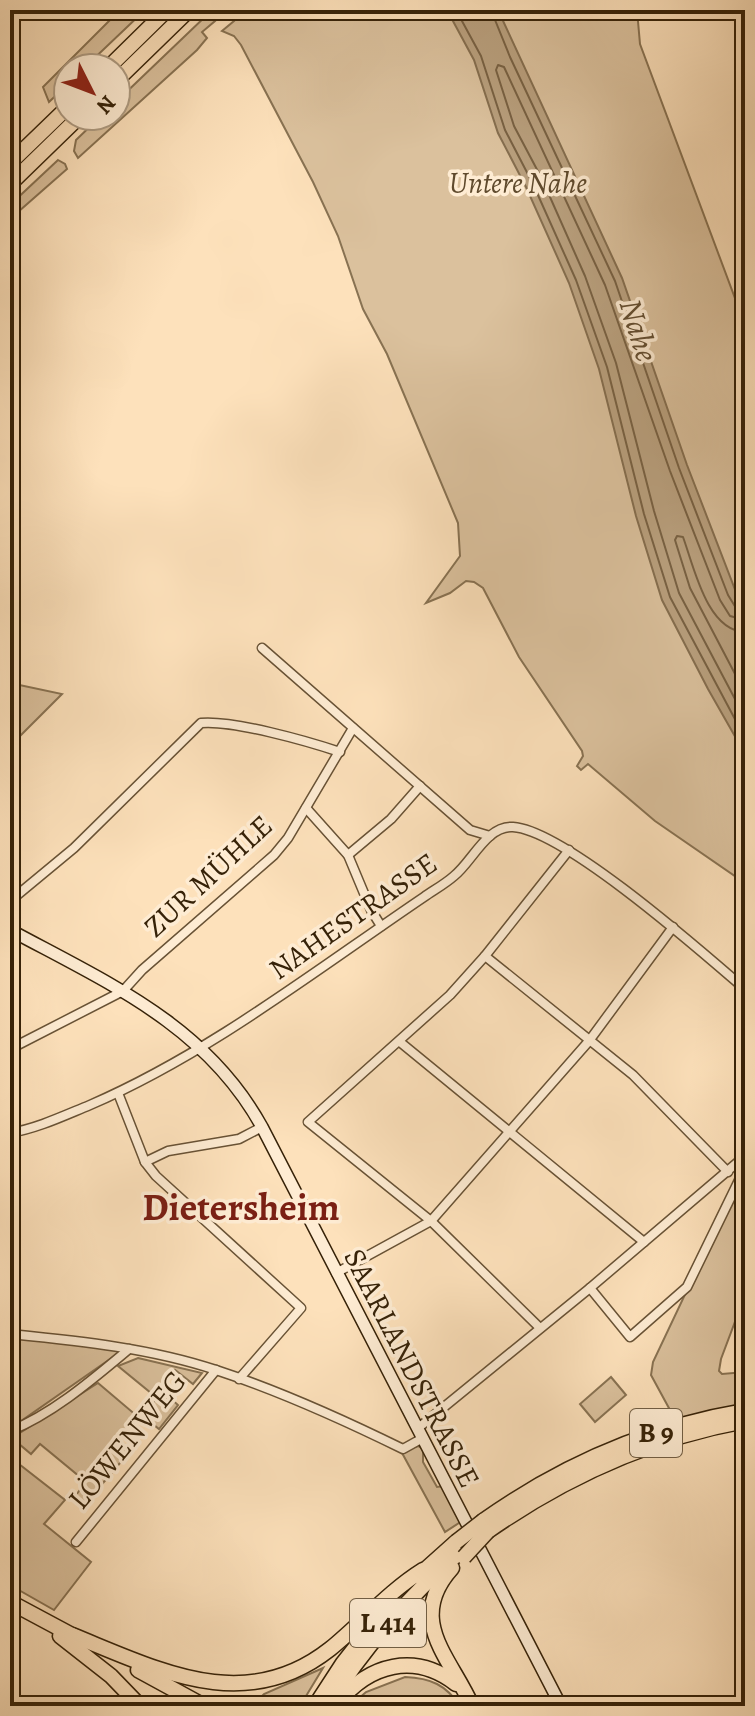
<svg xmlns="http://www.w3.org/2000/svg" width="755" height="1716" viewBox="0 0 755 1716" font-family="Alegreya,serif">
<style>
.green{fill:#dbc19d;stroke:#887252;stroke-width:2}
.water{fill:#b9a07e;stroke:#856e4f;stroke-width:2}
.lines{fill:none;stroke-linecap:round;stroke-linejoin:round}
.shore{stroke:#786143;stroke-width:2}
.street-casing{stroke:#685235;stroke-width:11}
.secondary-casing{stroke:#362208;stroke-width:14}
.highway-casing{stroke:#362208;stroke-width:17}
.street{stroke:#feecd3;stroke-width:8}
.secondary{stroke:#feecd3;stroke-width:11}
.highway{stroke:#fde1bb;stroke-width:14}
.highway-bridge-casing{stroke:#362208;stroke-width:17;stroke-linecap:butt}
.highway-bridge{stroke:#fde1bb;stroke-width:14}
.labels{text-anchor:middle;dominant-baseline:central;stroke-width:7;stroke-linejoin:round;paint-order:stroke}
.shield{fill:#feecd3;stroke:#725f45;stroke-width:2}
.shield-label{font-size:28px;font-weight:bold;fill:#362208}
.park-label{font-size:30px;font-style:italic;fill:#5f4a2d;stroke:#feecd3}
.street-label{font-size:30px;fill:#362208;stroke:#feecd3}
.water-label{font-size:32px;font-style:italic;fill:#644e31;stroke:#feecd3}
.district-label{font-size:38px;font-weight:bold;fill:#7a1f14;stroke:#feecd3}
</style>
<rect width="100%" height="100%" fill="#fde1bb"/>
<filter id="stains"><feTurbulence type="fractalNoise" baseFrequency=".0025" numOctaves="4"/><feColorMatrix values="0 0 0 0 .2 0 0 0 0 .09 0 0 0 0 .02 0 0 0 .5 -.17"/></filter>
<radialGradient id="worn" r=".72"><stop offset=".6" stop-color="#630" stop-opacity="0"/><stop offset="1" stop-color="#630" stop-opacity=".3"/></radialGradient>
<!-- green -->
<g class="green">
<path d="M120,10H145L84,68H68V84L49,102L43,87Z"/>
<path d="M227,10H637L640,44L745,325V883L655,821L588,764L581,770L577,766L583,756L582,751L519,657L483,588L474,582L466,581L450,593L426,603L460,556L458,523L387,354L363,309L338,236L313,182L241,45L234,36L222,31L234,21Z"/>
<path d="M209,13L215,21L202,32L207,38L197,50L78,158L74,151L76,140L101,116H116V102Z"/>
<path d="M58,160L65,164L67,169L10,219V205Z"/>
<path d="M10,683L62,694L10,746Z"/>
<path d="M745,1168V1295L721,1359L719,1371L722,1374L745,1372V1406L676,1421L651,1375L653,1362Z"/>
<path d="M10,1337L123,1350L21,1421L10,1423Z"/>
<path d="M138,1358L202,1373L193,1384L175,1370L160,1389L178,1405L159,1429L143,1416L157,1398L118,1366Z"/>
<path d="M611,1377L626,1395L595,1422L580,1404Z"/>
<path d="M98,1383L137,1416L118,1439L131,1450L86,1503L76,1495L86,1482L40,1444L31,1454L12,1438Z"/>
<path d="M418,1446L423,1449V1462L437,1487L444,1486L462,1521L445,1532L401,1451Z"/>
<path d="M10,1457L65,1500L44,1524L91,1562L54,1610L10,1585Z"/>
<path d="M323,1668L300,1706H252L264,1694Z"/>
<path d="M405,1677C431,1678 446,1685 460,1706H350L366,1692Z"/>
</g>
<!-- water -->
<path class="water" d="M447,10H498L622,278L687,465L736,592L745,608V754L708,689L662,600L636,516L599,369L569,283L526,187L498,133L474,60Z"/>
<g class="lines">
<!-- shore -->
<g class="shore">
<path d="M456,10L481,56L505,130L533,184L576,280L607,367L644,514L670,597L745,738"/>
<path d="M491,10L510,57L615,281L679,468L728,595L736,608L745,610"/>
<path d="M745,620L730,616L720,600L670,471L605,285L504,67L498,65L496,70L514,126L542,179L585,276L616,363L654,511L679,593L745,718"/>
<path d="M745,632C707,631 694,567 683,537L677,536L675,540L690,588L745,693"/>
</g>
<defs>
<g id="street">
<path d="M262,648L470,830L490,836"/>
<path d="M306,808L348,855L371,910L381,926"/>
<path d="M348,855L391,819L420,786"/>
<path d="M10,901L74,848L201,723C233,720 307,741 340,752"/>
<path d="M485,956L633,1075L728,1172"/>
<path d="M400,1042L644,1242"/>
<path d="M10,1049L123,991L142,970L274,855L288,838L353,728"/>
<path d="M118,1093L145,1162L156,1176L301,1308L239,1379"/>
<path d="M10,1133C38,1128 63,1116 90,1105C210,1053 316,970 424,897C434,890 445,884 454,876C472,862 487,825 513,827C564,830 702,952 745,989"/>
<path d="M145,1162L168,1151L239,1139L262,1127"/>
<path d="M336,1273L431,1221L589,1041L673,927"/>
<path d="M590,1288L630,1337L687,1287L745,1168"/>
<path d="M540,1328L431,1221L308,1122L450,995L485,956L569,850"/>
<path d="M10,1334C79,1341 150,1348 216,1370C280,1391 342,1419 403,1449L421,1439"/>
<path d="M417,1429L590,1288L745,1156"/>
<path d="M10,1431C54,1413 93,1379 129,1349"/>
<path d="M76,1542L216,1370"/>
</g>
<path id="secondary" d="M10,930C108,983 206,1025 262,1127L561,1706"/>
<g id="highway">
<path d="M108,68L167,10"/>
<path d="M116,81L189,10"/>
<path d="M10,163L68,107"/>
<path d="M10,184L80,116"/>
<path d="M483,1521C562,1465 650,1427 745,1411"/>
<path d="M488,1531C567,1476 651,1438 745,1421"/>
<path d="M452,1568C405,1620 451,1658 472,1706"/>
<path d="M418,1576L456,1542"/>
<path d="M10,1602L81,1640"/>
<path d="M72,1635C159,1670 245,1716 330,1649C362,1623 388,1592 423,1570"/>
<path d="M60,1636L111,1676L140,1706"/>
<path d="M138,1670L204,1706"/>
<path d="M338,1703C369,1664 415,1652 456,1684"/>
<path d="M315,1706L343,1663L384,1611"/>
<path d="M327,1706C364,1647 408,1597 461,1551"/>
</g>
</defs>
<!-- street casing -->
<use href="#street" class="street-casing"/>
<!-- secondary casing -->
<use href="#secondary" class="secondary-casing"/>
<!-- highway casing -->
<use href="#highway" class="highway-casing"/>
<!-- street -->
<use href="#street" class="street"/>
<!-- secondary -->
<use href="#secondary" class="secondary"/>
<!-- highway -->
<use href="#highway" class="highway"/>
<defs>
<g id="highway-bridge">
<path d="M456,1542L483,1521"/>
<path d="M464,1557L488,1531"/>
</g>
</defs>
<!-- highway-bridge casing -->
<use href="#highway-bridge" class="highway-bridge-casing"/>
<!-- highway-bridge -->
<use href="#highway-bridge" class="highway-bridge"/>
</g>
<g class="labels">
<!-- shield labels -->
<g class="shield">
<rect x="630" y="1409" width="52" height="48" rx="6"/>
<rect x="350" y="1599" width="76" height="48" rx="6"/>
</g>
<g class="shield-label">
<text x="656" y="1433">B 9</text>
<text x="388" y="1623">L 414</text>
</g>
<!-- park labels -->
<g class="park-label">
<text x="518" y="183">Untere Nahe</text>
</g>
<!-- street labels -->
<g class="street-label">
<text transform="translate(208 876) rotate(-43)">ZUR MÜHLE</text>
<text transform="translate(353 916) rotate(-35)">NAHESTRASSE</text>
<text transform="translate(412 1368) rotate(63)">SAARLANDSTRASSE</text>
<text transform="translate(127 1440) rotate(-51)">LÖWENWEG</text>
</g>
<!-- water labels -->
<g class="water-label">
<text transform="translate(639 330) rotate(73)">Nahe</text>
</g>
<!-- district labels -->
<g class="district-label">
<text x="241" y="1207">Dietersheim</text>
</g>
</g>
<!-- margin -->
<rect width="755" height="1716" fill="none" stroke="#fde1bb" stroke-width="40"/>
<rect x="12" y="12" width="731" height="1692" fill="none" stroke="#362208" stroke-width="4"/>
<rect x="20" y="20" width="715" height="1676" fill="none" stroke="#362208" stroke-width="2"/>
<!-- north arrow -->
<g transform="translate(92 92) rotate(132)"><circle r="38" fill="#feecd3" stroke="#ae9b82" stroke-width="2"/>
<path d="M0-6L14 30L0 20L-14 30Z" fill="#8f2418"/>
<text y="-12" font-size="22" font-weight="bold" text-anchor="middle" fill="#362208">N</text>
</g>
<rect width="100%" height="100%" filter="url(#stains)"/>
<rect width="100%" height="100%" fill="url(#worn)"/>
</svg>
